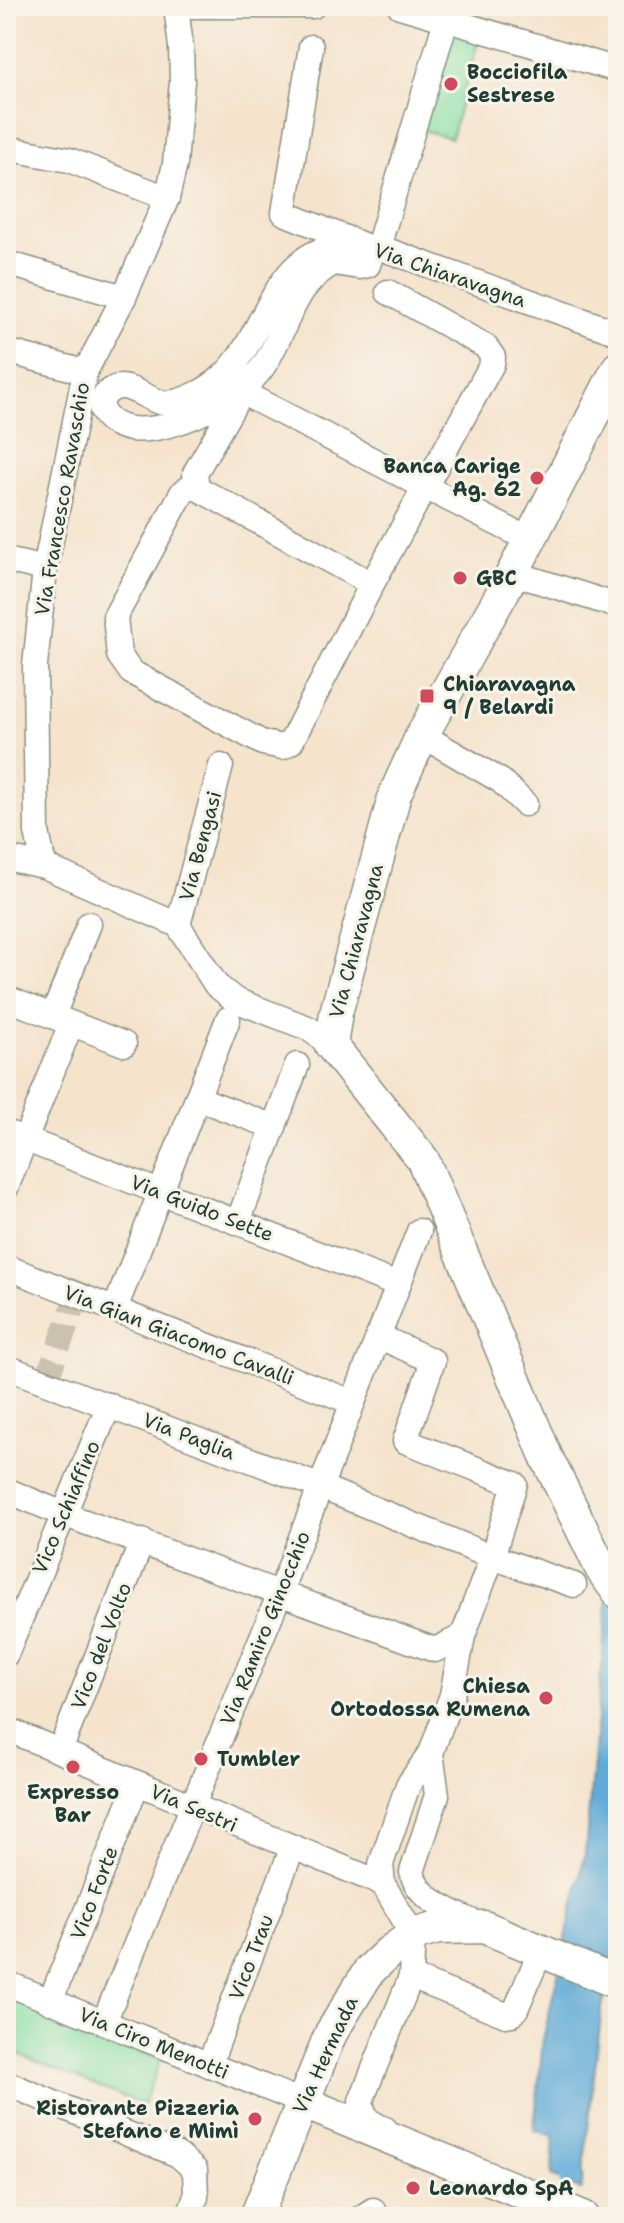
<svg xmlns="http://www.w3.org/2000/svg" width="624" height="2223" viewBox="0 0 624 2223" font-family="'Shantell Sans',sans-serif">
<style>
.green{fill:#87dfa4;stroke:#538e6c;stroke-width:2}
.water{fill:#60abd8;stroke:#407486;stroke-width:2}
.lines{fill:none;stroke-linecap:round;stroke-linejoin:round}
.stream{stroke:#60abd8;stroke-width:7}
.minor-tunnel{stroke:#cac2ae;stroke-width:24;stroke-dasharray:24 12;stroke-linecap:butt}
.minor-casing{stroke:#8a9080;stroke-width:27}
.major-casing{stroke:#8a9080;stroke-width:35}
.minor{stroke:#fff;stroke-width:24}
.major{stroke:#fff;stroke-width:32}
.poi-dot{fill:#d1495b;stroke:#f7f3e8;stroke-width:3}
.labels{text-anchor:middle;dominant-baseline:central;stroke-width:6;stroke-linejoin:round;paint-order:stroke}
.poi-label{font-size:20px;font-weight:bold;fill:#1f3d34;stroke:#f7f3e8;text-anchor:start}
.street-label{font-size:20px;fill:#1f3d34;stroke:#f7f3e8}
</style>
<rect width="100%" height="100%" fill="#f7f3e8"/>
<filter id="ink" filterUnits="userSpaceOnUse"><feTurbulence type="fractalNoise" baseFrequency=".0125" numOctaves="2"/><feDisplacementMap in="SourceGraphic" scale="16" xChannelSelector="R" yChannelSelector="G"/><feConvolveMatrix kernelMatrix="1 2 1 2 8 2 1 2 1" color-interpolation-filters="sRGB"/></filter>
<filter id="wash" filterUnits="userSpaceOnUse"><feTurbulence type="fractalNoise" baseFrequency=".006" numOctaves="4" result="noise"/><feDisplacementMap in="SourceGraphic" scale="32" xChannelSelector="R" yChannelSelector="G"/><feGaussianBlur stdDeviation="1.8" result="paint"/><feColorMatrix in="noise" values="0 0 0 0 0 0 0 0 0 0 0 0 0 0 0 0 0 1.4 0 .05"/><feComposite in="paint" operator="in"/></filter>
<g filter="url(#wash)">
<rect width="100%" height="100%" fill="#f5e3cc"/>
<!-- green -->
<g class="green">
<path d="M451,30L479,38L451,138L422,130Z"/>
<path d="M6,1996L161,2060L143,2105L6,2049Z"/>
</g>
<!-- water -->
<path class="water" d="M618,1478V1943L602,2007L581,2190L552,2176L554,2136L534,2130L543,2040L585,1854Z"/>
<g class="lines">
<!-- stream -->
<path class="stream" d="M563,2189L565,2173"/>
</g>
</g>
<g filter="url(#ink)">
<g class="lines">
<!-- minor-tunnel -->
<path class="minor-tunnel" d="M46,1381L78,1295"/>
<defs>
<g id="minor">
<path d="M176,6H313"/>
<path d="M400,6L618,70"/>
<path d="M311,47L284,213L373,249L378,247L618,333"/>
<path d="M6,148L69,160L167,198"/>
<path d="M350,245L373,249L368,265L359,267L334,263C292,284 288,329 264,365C242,399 171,434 131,429C115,427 91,412 106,394C124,374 147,403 167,403C185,402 209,389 222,377C269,335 271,246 350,245Z"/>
<path d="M378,247L446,20"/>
<path d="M6,263L124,297"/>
<path d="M6,351L85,372"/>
<path d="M237,390L425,487L492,364L493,357L485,346L388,292"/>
<path d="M197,488L195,473L241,393"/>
<path d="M6,560L45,569"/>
<path d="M513,573L618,606"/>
<path d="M372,584L291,742L282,747L263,743L131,672L119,655L115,617L182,493L189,488H197L372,584L425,487L530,540"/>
<path d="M422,735L501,781L525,804"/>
<path d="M6,858L44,866L178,925L216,985L235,1000L308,1028L331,1045"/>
<path d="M44,866L37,832L35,666L45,569L85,372L124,297L167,198L175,164L182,81L181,47L176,6"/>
<path d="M178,925L221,766"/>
<path d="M6,998L124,1044"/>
<path d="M53,1016L89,924"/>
<path d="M197,1098L274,1127"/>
<path d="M6,1132L398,1285"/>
<path d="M6,1188L71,1024"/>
<path d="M238,1222L297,1065"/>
<path d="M6,1267L352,1402"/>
<path d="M115,1309L228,1019"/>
<path d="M378,1336L433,1361L405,1441L515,1484L492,1557L574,1585"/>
<path d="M6,1367L321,1487L492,1557L463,1636L452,1695L431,1753L408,1785L381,1864L383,1884L413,1935L411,1977L361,2101C363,2117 370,2123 385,2129"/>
<path d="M6,1490L63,1514L435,1650L463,1636"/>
<path d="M6,1654L109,1405"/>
<path d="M6,1729L383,1884"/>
<path d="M60,1751L142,1541"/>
<path d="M431,1753L437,1795L412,1872C418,1902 457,1913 481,1926"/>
<path d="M411,1977L506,2015L512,2014L516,2009L541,1950"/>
<path d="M6,1983L302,2102"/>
<path d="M50,2002L137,1784"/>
<path d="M104,2022L275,1605L419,1231"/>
<path d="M209,2065L292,1849"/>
<path d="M6,2083L178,2155L195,2170L196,2197L188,2217"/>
<path d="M362,2217L373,2210"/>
</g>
<g id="major">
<path d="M618,368L504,590L422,735L395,794L336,1013L331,1045L423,1160L546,1456L602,1570L618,1592"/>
<path d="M302,2102L583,2217"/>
<path d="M256,2217L331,2033L369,1971L388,1953L413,1935L438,1928L484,1927L618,1983"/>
</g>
</defs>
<!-- minor casing -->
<use href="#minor" class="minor-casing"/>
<!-- major casing -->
<use href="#major" class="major-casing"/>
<!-- minor -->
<use href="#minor" class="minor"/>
<!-- major -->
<use href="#major" class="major"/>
</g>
</g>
<!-- markers -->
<g class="poi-dot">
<circle cx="451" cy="84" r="8"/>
<circle cx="537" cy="478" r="8"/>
<circle cx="460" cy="578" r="8"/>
<rect x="419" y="688" width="16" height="16" rx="4"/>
<circle cx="546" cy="1698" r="8"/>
<circle cx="201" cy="1759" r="8"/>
<circle cx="73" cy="1767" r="8"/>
<circle cx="255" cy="2119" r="8"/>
<circle cx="413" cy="2188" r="8"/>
</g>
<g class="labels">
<!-- poi labels -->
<g class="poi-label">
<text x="467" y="72">Bocciofila<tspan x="467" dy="23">Sestrese</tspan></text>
<text x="521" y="466" text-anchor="end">Banca Carige<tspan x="521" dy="23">Ag. 62</tspan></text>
<text x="476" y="578">GBC</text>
<text x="443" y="684">Chiaravagna<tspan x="443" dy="23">9 / Belardi</tspan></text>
<text x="530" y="1686" text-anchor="end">Chiesa<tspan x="530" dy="23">Ortodossa Rumena</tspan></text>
<text x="217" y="1759">Tumbler</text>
<text x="73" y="1792" text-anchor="middle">Expresso<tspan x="73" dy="23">Bar</tspan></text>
<text x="239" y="2108" text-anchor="end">Ristorante Pizzeria<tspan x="239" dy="23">Stefano e Mimì</tspan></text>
<text x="429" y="2188">Leonardo SpA</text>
</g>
<!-- street labels -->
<g class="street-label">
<text transform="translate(450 275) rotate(19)">Via Chiaravagna</text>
<text transform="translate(62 499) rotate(-80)">Via Francesco Ravaschio</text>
<text transform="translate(200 846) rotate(-75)">Via Bengasi</text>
<text transform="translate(356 941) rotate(-75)">Via Chiaravagna</text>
<text transform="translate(202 1208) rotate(21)">Via Guido Sette</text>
<text transform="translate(179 1335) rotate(21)">Via Gian Giacomo Cavalli</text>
<text transform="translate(189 1436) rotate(21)">Via Paglia</text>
<text transform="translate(66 1507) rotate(-67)">Vico Schiaffino</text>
<text transform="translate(265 1628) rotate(-68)">Via Ramiro Ginocchio</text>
<text transform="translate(101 1646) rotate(-69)">Vico del Volto</text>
<text transform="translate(194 1808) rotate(23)">Via Sestri</text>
<text transform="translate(94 1893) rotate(-69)">Vico Forte</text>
<text transform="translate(251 1957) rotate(-69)">Vico Trau</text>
<text transform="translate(154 2043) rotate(22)">Via Ciro Menotti</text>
<text transform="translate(325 2055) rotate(-65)">Via Hermada</text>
</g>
</g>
<!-- margin -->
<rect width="624" height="2223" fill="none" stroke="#f7f3e8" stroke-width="32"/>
</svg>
